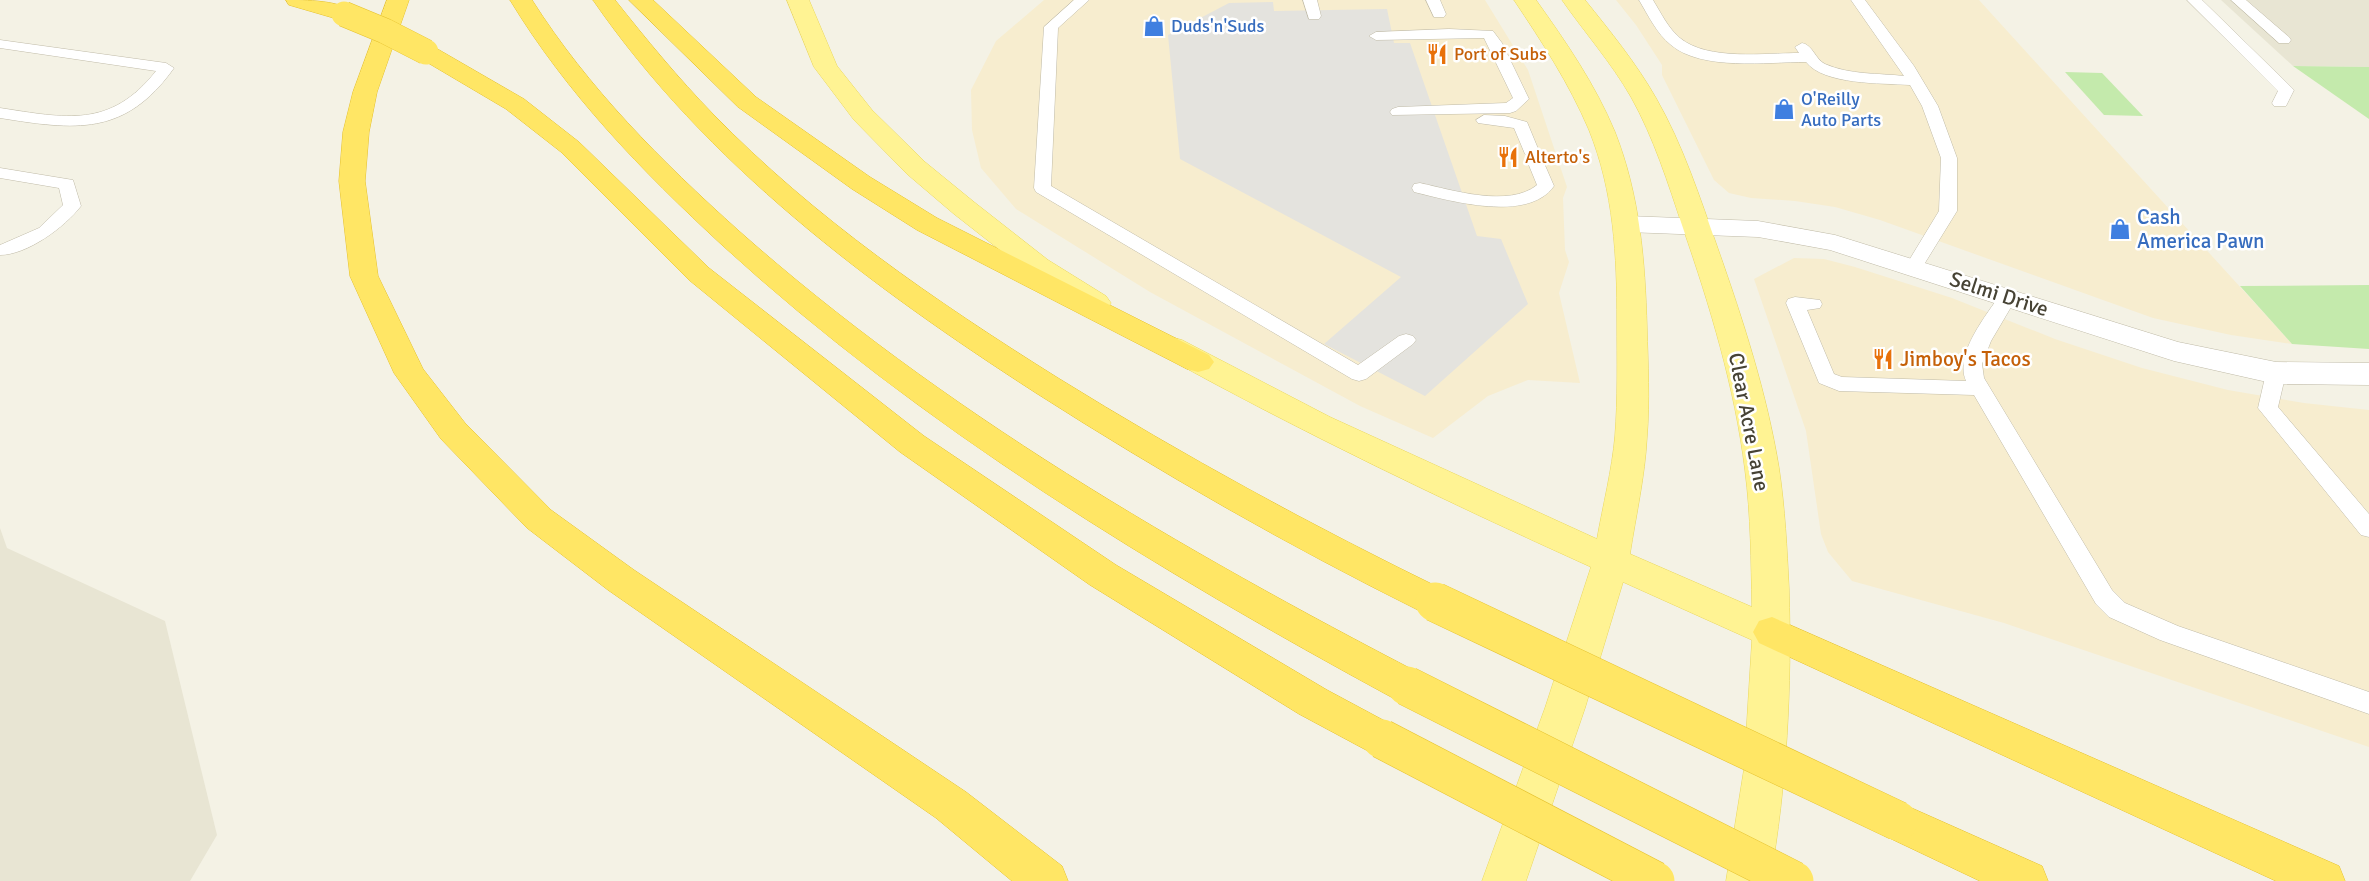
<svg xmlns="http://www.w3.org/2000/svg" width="2369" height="881" viewBox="0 0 2369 881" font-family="Signika,sans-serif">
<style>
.residential{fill:#e8e5d3}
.commercial{fill:#f7edcf}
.green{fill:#c4eaac}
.parking{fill:#e4e3de}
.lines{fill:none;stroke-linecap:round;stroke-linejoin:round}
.service-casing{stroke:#c0bba8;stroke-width:1}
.minor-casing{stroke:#c0bba8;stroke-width:1}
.primary-casing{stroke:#ead75d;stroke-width:1}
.motorway-casing{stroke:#e5c12e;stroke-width:1}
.service{fill:#fff;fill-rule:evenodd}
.minor{fill:#fff;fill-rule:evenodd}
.primary{fill:#fff393;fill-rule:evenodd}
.motorway{fill:#ffe665;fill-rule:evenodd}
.motorway-bridge-far1-casing{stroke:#e5c12e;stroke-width:26;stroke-linecap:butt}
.motorway-bridge-casing{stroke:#e5c12e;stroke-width:40;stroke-linecap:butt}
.motorway-bridge-far1{stroke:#ffe665;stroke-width:25}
.motorway-bridge{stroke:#ffe665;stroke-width:39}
.labels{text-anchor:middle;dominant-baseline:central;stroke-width:5;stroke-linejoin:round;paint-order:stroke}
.far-shop-label{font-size:18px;fill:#366cbe;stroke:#fff;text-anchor:start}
.far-food-label{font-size:18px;fill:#c56008;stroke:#fff;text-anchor:start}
.shop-label{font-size:21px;fill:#366cbe;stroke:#fff;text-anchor:start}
.street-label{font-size:21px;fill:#474335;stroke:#fff}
.food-label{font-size:21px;fill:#c56008;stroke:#fff;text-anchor:start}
</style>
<rect width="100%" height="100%" fill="#f4f2e5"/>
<!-- residential -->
<g class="residential">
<path d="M2221,0H2369V67L2293,66Z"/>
<path d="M0,528L7,548L165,621L217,835L190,881H0Z"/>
</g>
<!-- commercial -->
<g class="commercial">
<path d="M1044,0H1485L1528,70L1567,187L1563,198L1565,250L1569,262L1559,293L1580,383L1528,380L1488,396L1433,438L1360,406L1150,292L1016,209L981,168L972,130L971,90L996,41Z"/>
<path d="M1616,0H1979L2292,344L2231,335L2153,318L1880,220L1835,207L1795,201L1751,198L1729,193L1714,180L1662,75V65L1636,25Z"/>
<path d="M1794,258L1824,259L1855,267L1952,298L2055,339L2142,368L2228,390L2304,403L2369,410V747L2004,623L1852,581L1828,552L1821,534L1806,431L1754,279Z"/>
</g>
<!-- green -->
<g class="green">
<path d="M2293,66L2369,67V119Z"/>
<path d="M2065,72L2102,73L2143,116L2104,115Z"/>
<path d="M2369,285V349L2292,344L2240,286Z"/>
</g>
<!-- parking -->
<path class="parking" d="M1273,2L1274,11L1387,9L1394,43H1410L1477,236L1501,239L1528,304L1425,396L1324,344L1401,277L1180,159L1168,35L1229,3Z"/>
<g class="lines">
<defs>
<g id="service">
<path d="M1074,0H1089L1058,28L1051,186L1358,365L1399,336L1406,334L1413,336L1416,340L1413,344L1366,379L1359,381L1352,379L1036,192L1034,188L1044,27Z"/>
<path d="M1303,0H1317L1321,16L1319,19H1309Z"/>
<path d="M1426,0H1440L1446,14L1444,17H1434Z"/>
<path d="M1639,0H1653C1661,13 1668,28 1680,38C1708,61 1765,53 1799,53L1795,47L1802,43C1813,45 1815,59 1825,64C1850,75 1878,73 1904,76L1851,0H1865L1914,66L1938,106L1957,158V211L1920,271H1908L1905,267L1939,211L1941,158L1922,106L1910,85C1881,83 1824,85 1806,62C1767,62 1702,71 1671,45C1657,34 1648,15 1639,0Z"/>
<path d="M2187,0H2202L2291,87L2294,90L2286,106H2274L2272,103L2278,91Z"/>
<path d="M2231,0H2246L2289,37L2291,40L2289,43H2279Z"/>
<path d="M1449,29L1493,31L1502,43L1529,99L1516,111L1510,113L1392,115L1390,112L1392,109L1398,107L1506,103L1513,98L1484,38L1376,40L1369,36L1376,32Z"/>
<path d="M0,40L166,63L174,68C125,137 75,130 0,118V108C66,118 110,129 156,71L0,48Z"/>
<path d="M1484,115L1505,116L1527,122L1539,151L1537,154H1525L1514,128L1478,123L1476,120Z"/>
<path d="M1536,158L1544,163L1554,186C1528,223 1451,201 1414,192L1412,188L1414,184L1420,183C1452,190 1509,208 1537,185L1528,163Z"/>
<path d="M0,168L73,180L81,206C65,227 27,255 0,255V245L39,228L63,205L59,188L0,178Z"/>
<path d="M2008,291L2015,293L2017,297L1991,341L1982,364L1984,378L2112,590L2125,603L2178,626L2369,692V714L2160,640L2109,617L2096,604L1974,395L1839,391L1819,383L1786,303L1788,299L1795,297L1820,300L1822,304L1820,308L1807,310L1834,374L1842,377L1966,381C1954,353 1987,315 2001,293Z"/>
<path d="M2276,366L2283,368L2286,373L2278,407L2369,514V537L2361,535L2258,408L2266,373L2269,368Z"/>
</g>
<path id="minor" d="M1627,216L1758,221L1835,235L2178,342L2276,362L2369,363V385L2276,384L2174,361L1830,250L1758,237L1627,232L1617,230L1613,224L1617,218Z"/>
<g id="primary">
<path d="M787,0H809L837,66L872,110L925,162L974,202L1048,260L1106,296L1111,303L1106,310L1096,312L1086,310L1028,272L954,214L907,174L854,120L814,67Z"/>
<path d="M1514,0H1536C1566,42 1595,84 1615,132C1640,196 1645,260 1647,328C1648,364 1650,401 1647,437C1645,476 1636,515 1630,554L1752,607C1751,561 1751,516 1745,470C1735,388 1710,306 1683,228C1668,183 1654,138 1631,97C1611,62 1585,33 1562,0H1585C1610,31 1636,63 1656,98C1683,145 1700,198 1718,249C1743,320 1767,394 1779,468C1785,508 1787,549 1789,589C1792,687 1787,784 1770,881H1726L1744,769L1752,640L1623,582L1585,708L1526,881H1482L1545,708L1591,567C1445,501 1301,432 1160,354L1156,347L1160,340L1171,337L1182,340L1330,417L1597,539C1603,505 1612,470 1615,436C1618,398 1617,360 1617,322C1617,256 1614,192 1589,130C1569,83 1542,42 1514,0Z"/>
</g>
<g id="motorway">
<path d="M286,0C304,0 344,0 355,14L352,19L344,21L289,5Z"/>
<path d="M387,0H409L377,92L369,132L365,181L378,276L423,369L465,423L551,510L634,570L966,792L1062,866L1068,881H1012L936,818L608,590L527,528L441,439L394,373L350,276L339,181L343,132L353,92Z"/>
<path d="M510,0H532C588,88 661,161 739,231C942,411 1182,550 1421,674L1427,686L1421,698L1407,702L1393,698C1157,570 921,427 722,245C642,171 567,94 510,0Z"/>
<path d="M593,0H615C646,39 678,78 713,114C814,218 935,301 1058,378C1184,456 1314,527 1448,592L1454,602L1448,612L1435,617L1422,612C1289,546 1161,473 1036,393C870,286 706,164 593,0Z"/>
<path d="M629,0H653L756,97L870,177L937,218L1209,355L1214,362L1209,369L1198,372L1187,369L917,230L852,189L738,107Z"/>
<path d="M426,45L434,47L524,99L579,142L709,268L924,436L1116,565L1327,690L1396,727L1402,739L1396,751L1382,757L1368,751L1299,714L1090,585L900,452L689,280L561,152L506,109L418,57L414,52L418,47Z"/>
<path d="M1772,617L2339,866L2345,881H2276L1759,643L1753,632L1759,621Z"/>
<path d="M1898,802L2042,866L2048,881H1980L1883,835L1877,821L1883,807Z"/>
</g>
</defs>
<!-- service casing -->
<use href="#service" class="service-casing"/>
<!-- minor casing -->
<use href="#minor" class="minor-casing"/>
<!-- primary casing -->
<use href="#primary" class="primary-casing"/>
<!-- motorway casing -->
<use href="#motorway" class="motorway-casing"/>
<!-- service -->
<use href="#service" class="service"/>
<!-- minor -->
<use href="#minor" class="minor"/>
<!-- primary -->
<use href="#primary" class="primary"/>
<!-- motorway -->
<use href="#motorway" class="motorway"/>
<defs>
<path id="motorway-bridge-far1" d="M344,14L385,31L426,52"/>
<g id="motorway-bridge">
<path d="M1435,602L1898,821"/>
<path d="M1407,686L1794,881"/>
<path d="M1382,739L1655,881"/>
</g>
</defs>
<!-- motorway-bridge-far1 casing -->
<use href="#motorway-bridge-far1" class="motorway-bridge-far1-casing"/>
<!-- motorway-bridge casing -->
<use href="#motorway-bridge" class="motorway-bridge-casing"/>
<!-- motorway-bridge-far1 -->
<use href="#motorway-bridge-far1" class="motorway-bridge-far1"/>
<!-- motorway-bridge -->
<use href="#motorway-bridge" class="motorway-bridge"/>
</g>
<!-- icons -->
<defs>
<symbol id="shop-bare" viewBox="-9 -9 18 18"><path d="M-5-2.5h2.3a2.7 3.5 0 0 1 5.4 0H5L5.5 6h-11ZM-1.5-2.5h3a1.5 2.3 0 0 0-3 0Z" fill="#3f7fe0" stroke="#fff" stroke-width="2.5" paint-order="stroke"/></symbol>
<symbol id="restaurant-bare" viewBox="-9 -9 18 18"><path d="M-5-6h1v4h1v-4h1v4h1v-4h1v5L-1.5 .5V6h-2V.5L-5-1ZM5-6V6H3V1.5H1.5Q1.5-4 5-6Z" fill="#e8710a" stroke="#fff" stroke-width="2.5" paint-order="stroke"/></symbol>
</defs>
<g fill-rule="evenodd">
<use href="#shop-bare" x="1139" y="11" width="30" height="30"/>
<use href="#restaurant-bare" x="1422" y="39" width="30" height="30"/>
<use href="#shop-bare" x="1769" y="94" width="30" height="30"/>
<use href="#restaurant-bare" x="1493" y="142" width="30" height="30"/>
<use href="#shop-bare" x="2105" y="214" width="30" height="30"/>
<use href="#restaurant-bare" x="1868" y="344" width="30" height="30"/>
</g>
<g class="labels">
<!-- far-shop labels -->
<g class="far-shop-label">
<text x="1171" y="26">Duds'n'Suds</text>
<text x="1801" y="99">O'Reilly<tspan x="1801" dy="21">Auto Parts</tspan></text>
</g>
<!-- far-food labels -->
<g class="far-food-label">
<text x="1454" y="54">Port of Subs</text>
<text x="1525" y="157">Alterto's</text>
</g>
<!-- shop labels -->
<g class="shop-label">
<text x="2137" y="217">Cash<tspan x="2137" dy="24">America Pawn</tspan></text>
</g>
<!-- street labels -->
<g class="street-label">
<text transform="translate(1999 294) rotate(18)">Selmi Drive</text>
<text transform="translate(1749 422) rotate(79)">Clear Acre Lane</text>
</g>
<!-- food labels -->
<g class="food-label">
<text x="1900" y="359">Jimboy's Tacos</text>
</g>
</g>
</svg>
